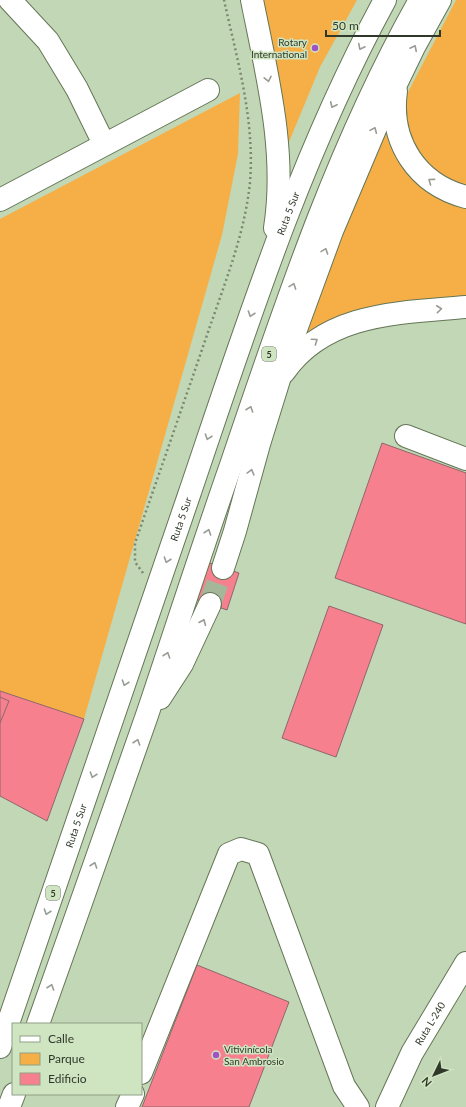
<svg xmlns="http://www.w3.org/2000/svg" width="466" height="1107" viewBox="0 0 466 1107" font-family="Lato,sans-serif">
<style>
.green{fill:#f6af47}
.building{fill:#f7808f;stroke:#8f666a}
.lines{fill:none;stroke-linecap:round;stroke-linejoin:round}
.highway-tunnel{stroke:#a5b799;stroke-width:22;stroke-dasharray:22 11;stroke-linecap:butt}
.minor-casing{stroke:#647657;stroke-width:24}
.highway-casing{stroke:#647657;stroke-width:24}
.path{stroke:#7a8870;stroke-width:2.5;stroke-dasharray:2 3;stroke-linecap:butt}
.minor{stroke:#fff;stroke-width:22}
.highway{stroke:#fff;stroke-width:22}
.oneway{stroke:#989c94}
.poi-dot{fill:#9e52c3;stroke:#cfe5c1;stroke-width:1.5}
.labels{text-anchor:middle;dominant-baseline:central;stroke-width:3;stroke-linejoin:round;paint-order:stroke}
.shield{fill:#cfe5c1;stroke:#606c57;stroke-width:1}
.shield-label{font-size:9px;font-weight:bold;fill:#30382a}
.poi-label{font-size:10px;fill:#30382a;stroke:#cfe5c1;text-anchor:end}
.street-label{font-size:10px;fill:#30382a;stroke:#cfe5c1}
</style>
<rect width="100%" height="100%" fill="#c2d7b5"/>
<!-- green -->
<g class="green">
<path d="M262,0H357L320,67L284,154L285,110Z"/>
<path d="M456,0H466V299L297,346L356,192Z"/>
<path d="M240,93L238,154L222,235L84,719L0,691V219Z"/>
</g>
<!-- building -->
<g class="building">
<path d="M382,443L466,473V624L335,578Z"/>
<path d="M207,562L239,573L227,610L195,599Z"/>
<path d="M329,606L383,625L336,757L282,738Z"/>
<path d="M0,691L84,719L47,821L0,796Z"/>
<path d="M0,697L9,701L0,723Z"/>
<path d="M197,965L289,1002L249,1107H142Z"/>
</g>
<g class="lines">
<!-- highway-tunnel -->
<path class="highway-tunnel" d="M210,604L223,568"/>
<defs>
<g id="minor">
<path d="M10,0L48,41L77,89L104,144"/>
<path d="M0,200L208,90"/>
<path d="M406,436L466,459"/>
<path d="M141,1073L229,854L241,849L258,854L344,1086L358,1107"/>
<path d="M127,1107L133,1094"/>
<path id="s1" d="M387,1107L412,1053L466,963"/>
</g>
<g id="highway">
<path d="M252,0C267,75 287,152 275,228"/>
<path d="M396,91C389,142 417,184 466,197"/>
<path d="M284,372C326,312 400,313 466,307"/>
<path d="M223,568L235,531L259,444L287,354L332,231L382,113L414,47L440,0"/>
<path d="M160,698L182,664L210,604"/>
<path d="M38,1024C74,922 111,820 146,718C174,635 201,551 230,468C284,309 337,147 420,0"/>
<path id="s2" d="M0,1047C63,863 126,679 189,495C246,327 300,156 385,0"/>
<path d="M9,1107L14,1094"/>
</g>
</defs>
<!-- minor casing -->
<use href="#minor" class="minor-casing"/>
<!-- highway casing -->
<use href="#highway" class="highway-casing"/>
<!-- path -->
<path class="path" d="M143,573L135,562V543C159,474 183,405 207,335C224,285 245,234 250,182C255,120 237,59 224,0"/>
<!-- minor -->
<use href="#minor" class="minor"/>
<!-- highway -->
<use href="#highway" class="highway"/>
</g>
<!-- one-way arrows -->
<defs><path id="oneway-chevron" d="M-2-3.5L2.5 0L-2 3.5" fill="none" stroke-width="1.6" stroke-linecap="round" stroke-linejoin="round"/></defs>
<g class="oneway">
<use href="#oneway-chevron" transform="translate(361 47) rotate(117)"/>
<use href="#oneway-chevron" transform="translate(414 48) rotate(-63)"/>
<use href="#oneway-chevron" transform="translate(268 79) rotate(78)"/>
<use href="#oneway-chevron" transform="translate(333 105) rotate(115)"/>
<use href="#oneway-chevron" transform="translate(374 130) rotate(-66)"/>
<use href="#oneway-chevron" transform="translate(431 181) rotate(-144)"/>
<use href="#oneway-chevron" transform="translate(325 251) rotate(-70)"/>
<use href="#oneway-chevron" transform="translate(293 286) rotate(-70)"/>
<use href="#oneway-chevron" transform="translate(439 309) rotate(-6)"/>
<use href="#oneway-chevron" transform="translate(251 314) rotate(109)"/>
<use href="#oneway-chevron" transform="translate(315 341) rotate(-35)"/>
<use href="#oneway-chevron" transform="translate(250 409) rotate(-71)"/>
<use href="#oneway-chevron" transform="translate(208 437) rotate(109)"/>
<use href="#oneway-chevron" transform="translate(251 472) rotate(-75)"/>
<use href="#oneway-chevron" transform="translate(208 532) rotate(-71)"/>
<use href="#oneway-chevron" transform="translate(167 560) rotate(109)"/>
<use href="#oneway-chevron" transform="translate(203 622) rotate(-67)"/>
<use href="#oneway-chevron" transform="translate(167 655) rotate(-71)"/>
<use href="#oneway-chevron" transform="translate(125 683) rotate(109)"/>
<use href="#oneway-chevron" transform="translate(137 742) rotate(-71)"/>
<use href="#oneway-chevron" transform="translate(93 775) rotate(109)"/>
<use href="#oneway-chevron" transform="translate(94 865) rotate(-71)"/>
<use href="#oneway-chevron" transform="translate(47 912) rotate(109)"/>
<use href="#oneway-chevron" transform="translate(51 987) rotate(-71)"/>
</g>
<!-- markers -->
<g class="poi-dot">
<circle cx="315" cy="48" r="4"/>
<circle cx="216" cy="1055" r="4"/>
</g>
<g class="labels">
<!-- shield labels -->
<g class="shield">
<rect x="262" y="347" width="14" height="14" rx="3"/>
<rect x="46" y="886" width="14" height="14" rx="3"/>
</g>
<g class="shield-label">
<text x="269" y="354">5</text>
<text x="53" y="893">5</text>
</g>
<!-- poi labels -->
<g class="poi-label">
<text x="307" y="42">Rotary<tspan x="307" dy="12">International</tspan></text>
<text x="224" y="1049" text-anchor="start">Vitivinícola<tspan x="224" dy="12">San Ambrosio</tspan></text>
</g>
<!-- street labels -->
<g class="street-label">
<text stroke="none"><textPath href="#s2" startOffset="882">Ruta 5 Sur</textPath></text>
<text stroke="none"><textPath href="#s2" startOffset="558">Ruta 5 Sur</textPath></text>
<text stroke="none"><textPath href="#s2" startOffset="234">Ruta 5 Sur</textPath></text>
<text stroke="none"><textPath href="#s1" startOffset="94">Ruta L-240</textPath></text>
</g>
</g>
<!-- legend -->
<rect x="12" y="1023" width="130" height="72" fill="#cfe5c1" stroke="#8fa085"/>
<rect x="20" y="1036" width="20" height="6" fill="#ffffff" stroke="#8fa085"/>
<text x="48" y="1043" font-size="12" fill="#30382a">Calle</text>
<rect x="20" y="1053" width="20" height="12" fill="#f6af47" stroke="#8fa085"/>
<text x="48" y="1063" font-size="12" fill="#30382a">Parque</text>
<rect x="20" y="1073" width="20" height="12" fill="#f7808f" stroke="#8fa085"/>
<text x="48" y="1083" font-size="12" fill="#30382a">Edificio</text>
<!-- north arrow -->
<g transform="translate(434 1075) rotate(227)" stroke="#cfe5c1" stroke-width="3" paint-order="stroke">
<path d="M0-3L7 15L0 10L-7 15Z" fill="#30382a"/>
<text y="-6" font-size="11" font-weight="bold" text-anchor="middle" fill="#30382a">N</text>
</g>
<!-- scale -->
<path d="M326 30v6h114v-6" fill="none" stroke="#30382a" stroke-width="2"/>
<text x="332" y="30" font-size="12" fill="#30382a" stroke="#cfe5c1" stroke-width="3" paint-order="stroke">50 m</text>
</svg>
